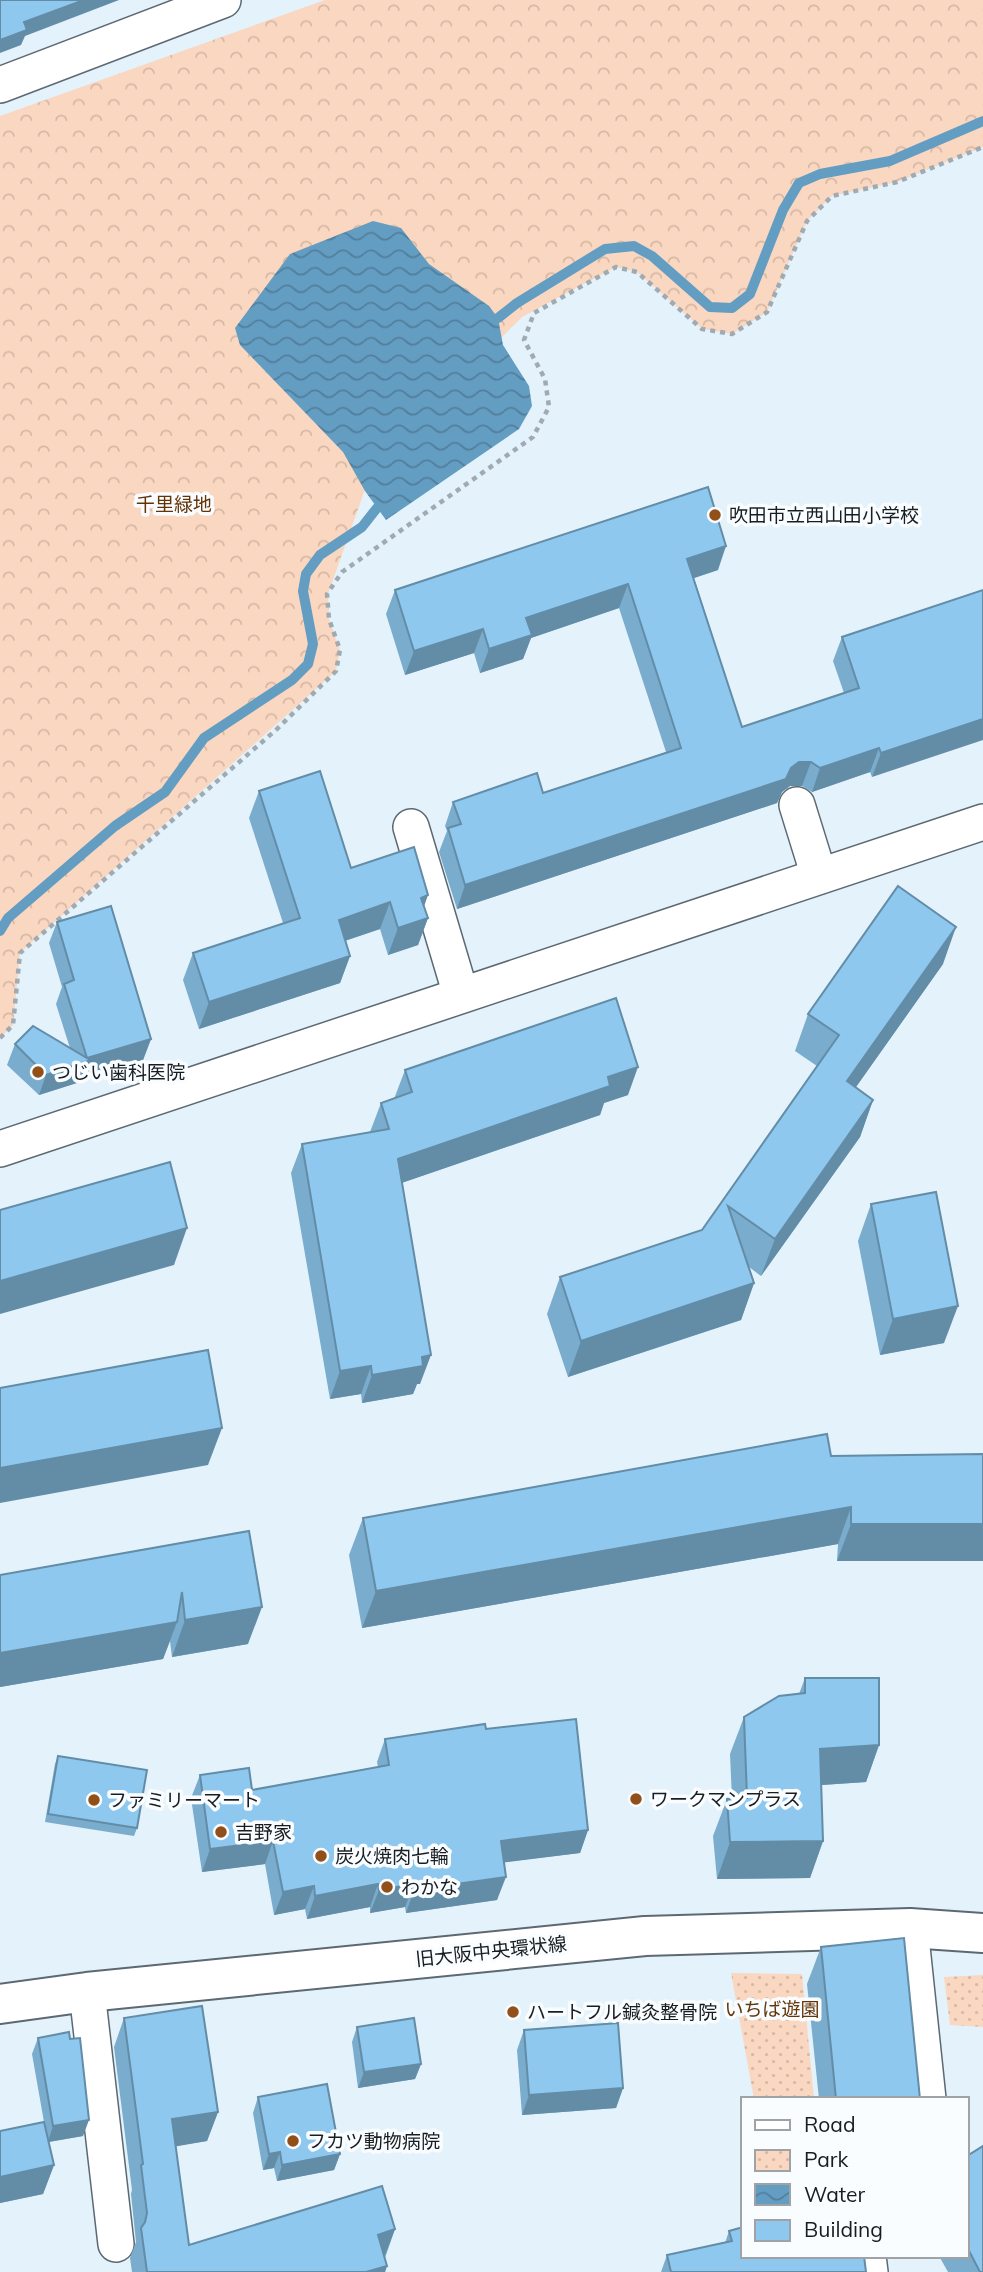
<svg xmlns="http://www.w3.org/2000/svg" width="983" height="2272" viewBox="0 0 983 2272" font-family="Mulish,'Noto Sans JP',sans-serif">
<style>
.forest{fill:url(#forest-crowns)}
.park{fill:url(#park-dots)}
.water{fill:url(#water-waves)}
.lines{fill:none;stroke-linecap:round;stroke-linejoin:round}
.stream{stroke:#649dc2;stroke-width:10}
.minor-casing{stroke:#5d6972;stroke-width:38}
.major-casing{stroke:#5d6972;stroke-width:42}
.path{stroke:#9faab2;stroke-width:4.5;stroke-dasharray:5 5;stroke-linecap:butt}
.minor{stroke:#fff;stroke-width:35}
.major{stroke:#fff;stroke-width:38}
.wall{fill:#7aaccd}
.shaded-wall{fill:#638ca7}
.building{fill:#8ec8ee;stroke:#638ca7;stroke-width:2}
.poi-dot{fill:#91501a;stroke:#fafdff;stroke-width:2.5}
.labels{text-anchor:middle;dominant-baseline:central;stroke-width:7;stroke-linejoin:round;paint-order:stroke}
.park-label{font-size:19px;fill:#653406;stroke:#fafdff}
.poi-label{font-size:19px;fill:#181d21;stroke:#fafdff;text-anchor:start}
.street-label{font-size:19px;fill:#181d21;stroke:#fafdff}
</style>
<defs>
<pattern id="forest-crowns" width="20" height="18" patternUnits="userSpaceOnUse" patternTransform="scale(1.75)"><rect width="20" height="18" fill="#fad7c0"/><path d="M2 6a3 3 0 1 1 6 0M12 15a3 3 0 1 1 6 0" fill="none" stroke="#d6b8a5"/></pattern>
<pattern id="park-dots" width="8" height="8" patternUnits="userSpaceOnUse" patternTransform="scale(1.75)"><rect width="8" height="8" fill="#fad7c0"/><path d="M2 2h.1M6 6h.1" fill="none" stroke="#d6b8a5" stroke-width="1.8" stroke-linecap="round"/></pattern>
<pattern id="water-waves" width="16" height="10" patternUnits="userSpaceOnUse" patternTransform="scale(1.75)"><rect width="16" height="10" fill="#649dc2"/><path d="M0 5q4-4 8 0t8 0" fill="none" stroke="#517f9d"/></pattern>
</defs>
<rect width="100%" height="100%" fill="#e3f2fb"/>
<!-- forest -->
<path class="forest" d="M325,0H983V147L897,182L832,196L807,221L767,312L732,334L702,329L637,272L616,267L522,317L374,464L328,594L329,619L340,650L336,671L20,953L13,1025L0,1038V116Z"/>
<!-- park -->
<g class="park">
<path d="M731,1973L802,1974L814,2099H754Z"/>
<path d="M983,1975V2027L950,2025L944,1977Z"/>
</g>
<!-- water -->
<path class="water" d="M373,221L401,228L429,264L489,306L498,318L503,345L529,386L532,406L519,429L386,520L365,491L343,452L240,345L235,328L290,254Z"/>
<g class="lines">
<!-- stream -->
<g class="stream">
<path d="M498,318L517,303L605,249L634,246L652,256L710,307L732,308L750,294L783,210L799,183L820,174L890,161L983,121"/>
<path d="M0,931L8,918L115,826L165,792L204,738L292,680L308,664L313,644L303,591L306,574L320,555L362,527L377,508"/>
</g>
<defs>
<g id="minor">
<path d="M0,85L223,0"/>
<path d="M797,805L819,876"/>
<path d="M411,827L461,995"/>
<path d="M0,1149L983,822"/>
<path d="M910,1928L928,2099"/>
<path d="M87,1992L116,2244"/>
<path d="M868,2256L870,2272"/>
</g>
<path id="major" d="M0,2004L87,1992L645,1936L910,1928L983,1933"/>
</defs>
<!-- minor casing -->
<use href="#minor" class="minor-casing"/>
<!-- major casing -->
<use href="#major" class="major-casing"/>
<!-- path -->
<path class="path" d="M0,1038L13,1025L20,953L277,729L336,671L340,650L329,619L327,594L342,572L533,437L549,407L545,379L524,340L534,313L616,267L637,272L702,329L732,334L767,312L807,221L832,196L897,182L983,147"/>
<!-- minor -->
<use href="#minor" class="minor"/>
<!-- major -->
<use href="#major" class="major"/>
</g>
<!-- wall -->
<g class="wall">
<path d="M718,570L694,578L742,727L844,693L833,661L842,637L983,590L872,777L870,772L812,792L802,786H790L782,792L777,803L457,909L439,852L447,831L445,826L453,802L543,793L666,752L619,608L531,638L523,659L480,673L474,653L405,675L386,614L395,590Z"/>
<path d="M259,791L351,868L424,907L428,918L418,945L388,955L380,929L345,941L350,956L340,983L199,1029L183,980L193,953L283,923L249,818Z"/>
<path d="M57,922L151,1039L143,1060L85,1077L83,1081L39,1095L7,1065L15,1044L70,1048L56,1004L62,987L49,943Z"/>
<path d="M943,964L856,1087L873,1100L860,1137L761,1276L749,1267L754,1283L741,1320L568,1377L547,1314L560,1277L702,1230L817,1066L795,1051L808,1014Z"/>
<path d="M405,1070L628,1095L604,1103L600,1115L401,1183L420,1384H417L413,1394L362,1403L361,1394L330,1399L291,1173L302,1144L370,1132L381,1103L394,1099Z"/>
<path d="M871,1204L944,1343L880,1355L858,1241Z"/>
<path d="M983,1454V1561H837L838,1544L362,1628L349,1555L363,1518L831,1456Z"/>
<path d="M249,1531L248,1644L172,1657L170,1641L163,1659L0,1687V1575Z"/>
<path d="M805,1678L879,1745L866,1782L821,1785L823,1841L810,1878L717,1879L713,1836L727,1799H732L730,1754L744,1717L799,1694Z"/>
<path d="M486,1729L588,1830L580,1853L504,1862L497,1900L406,1913L405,1907L370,1913V1907L307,1919L305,1909L274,1915L265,1864L202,1872L191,1798L200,1775L252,1790L378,1767L377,1762L385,1739Z"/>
<path d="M58,1756L137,1828L134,1836L45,1822L55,1764Z"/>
<path d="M821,1947L920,2099H819L807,1984Z"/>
<path d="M124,2018L218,2112L207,2141L175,2146L189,2245L395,2229L385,2258L387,2266L385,2272H132L130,2258L136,2242L131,2194L132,2190L114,2047Z"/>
<path d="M357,2027L421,2064L415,2079L358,2088L352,2042Z"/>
<path d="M524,2030L623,2088L616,2108L522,2115L517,2050Z"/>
<path d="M38,2038L83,2136L49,2142L54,2165L43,2194L0,2203V2131L44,2122L32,2054Z"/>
<path d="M258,2097L340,2154L334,2170L277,2181L274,2168L263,2170L253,2113Z"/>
<path d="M967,2156L983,2272H948L939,2256H967Z"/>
<path d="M729,2231L866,2272H661L667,2255L725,2243Z"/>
</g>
<!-- shaded-wall -->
<g class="shaded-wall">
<path d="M84,0H119L25,36L21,45L0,53V40L24,22Z"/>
<path d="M726,546L718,570L679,583L687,559Z"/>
<path d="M628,584L619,608L531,638L523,659L480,673L489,649L526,618Z"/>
<path d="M483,629L474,653L405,675L414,651Z"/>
<path d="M983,719V740L872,777L881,753Z"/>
<path d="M879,748L870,772L812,792L820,768Z"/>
<path d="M799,762H811L802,786H790L782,792L777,803L457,909L465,885L791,768Z"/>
<path d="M428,895L419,921L428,918L418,945L388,955L398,928L421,898Z"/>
<path d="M390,902L380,929L329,946L339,920Z"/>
<path d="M956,927L943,964L834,1118L847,1081Z"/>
<path d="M350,956L340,983L199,1029L209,1002Z"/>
<path d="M151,1039L143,1060L85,1077L83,1081L39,1095L46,1075L87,1058Z"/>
<path d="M638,1067L628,1095L604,1103L600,1115L387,1188L398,1159L608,1077Z"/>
<path d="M873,1100L860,1137L761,1276L775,1239Z"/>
<path d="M187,1228L174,1265L0,1314V1281Z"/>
<path d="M754,1283L741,1320L568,1377L581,1341Z"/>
<path d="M958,1306L944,1343L880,1355L893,1319Z"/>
<path d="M431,1355L420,1384H417L413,1394L362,1403L372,1375L422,1357Z"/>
<path d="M371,1366L361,1394L330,1399L340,1371Z"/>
<path d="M222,1428L208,1465L0,1503V1468Z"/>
<path d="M851,1507L838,1544L362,1628L376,1591Z"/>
<path d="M851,1524H983V1561H837Z"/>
<path d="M262,1607L248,1644L172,1657L185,1620Z"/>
<path d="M177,1622L163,1659L0,1687V1653Z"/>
<path d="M879,1745L866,1782L807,1786L820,1749Z"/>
<path d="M588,1830L580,1853L492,1864L501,1841Z"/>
<path d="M273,1841L265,1864L202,1872L210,1849Z"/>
<path d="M823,1841L810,1878L717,1879L730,1842Z"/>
<path d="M506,1877L497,1900L406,1913L414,1890Z"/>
<path d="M378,1884L370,1907L307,1919L315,1896Z"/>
<path d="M414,1884L405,1907L370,1913L379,1890Z"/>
<path d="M314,1886L305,1909L274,1915L283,1892Z"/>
<path d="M421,2064L415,2079L358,2088L364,2072Z"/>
<path d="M623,2088L616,2108L522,2115L529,2095Z"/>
<path d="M218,2112L207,2141L161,2149L172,2119Z"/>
<path d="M89,2120L83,2136L48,2142L53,2126Z"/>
<path d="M280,2152L274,2168L263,2170L269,2154Z"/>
<path d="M340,2154L334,2170L277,2181L282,2165Z"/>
<path d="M54,2165L43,2194L0,2203V2177Z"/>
<path d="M395,2229L384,2258L378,2235Z"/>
<path d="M387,2266L385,2272H366Z"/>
</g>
<!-- building -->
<g class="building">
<path d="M0,0H84L24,22L27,30L0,40Z"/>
<path d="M708,487L726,546L687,559L742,727L859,688L842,637L983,590V719L881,753L879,748L820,768L811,762H799L791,768L786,779L465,885L448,828L461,824L453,802L537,773L543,793L681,748L628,584L526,618L532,635L489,649L483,629L414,651L395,590Z"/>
<path d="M320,771L351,868L414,847L428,895L421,898L428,918L398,928L390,902L339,920L350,956L209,1002L193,953L300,918L259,791Z"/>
<path d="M898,886L956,927L847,1081L873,1100L775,1239L728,1206L754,1283L581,1341L560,1277L702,1230L839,1035L808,1014Z"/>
<path d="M111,906L151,1039L87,1058L91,1060L46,1075L15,1044L33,1026L87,1058L64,984L74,980L57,922Z"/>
<path d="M616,998L638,1067L608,1077L610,1086L398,1159L431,1355L422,1357L423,1366L372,1375L371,1366L340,1371L302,1144L389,1129L381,1103L412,1092L405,1070Z"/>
<path d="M170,1162L187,1228L0,1281V1210Z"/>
<path d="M936,1192L958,1306L893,1319L871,1204Z"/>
<path d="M208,1350L222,1428L0,1468V1388Z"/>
<path d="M827,1434L831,1456L983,1454V1524H851V1507L376,1591L363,1518Z"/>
<path d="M249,1531L262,1607L185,1620L182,1592L177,1622L0,1653V1575Z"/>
<path d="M805,1678H879V1745L820,1749L823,1841L730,1842L727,1799L747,1798L744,1717L779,1696L805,1693Z"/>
<path d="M576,1719L588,1830L501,1841L506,1877L414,1890V1884L379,1890L378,1884L315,1896L314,1886L283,1892L273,1841L210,1849L200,1775L249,1768L252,1790L389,1765L385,1739L485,1724L486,1729Z"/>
<path d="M58,1756L147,1770L137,1828L48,1814Z"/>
<path d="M904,1938L920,2099H836L821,1947Z"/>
<path d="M202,2006L218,2112L172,2119L189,2245L382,2186L395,2229L378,2235L387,2266L366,2272H147L141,2228L145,2222L147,2213L141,2165L143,2164L124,2018Z"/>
<path d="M414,2018L421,2064L364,2072L357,2027Z"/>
<path d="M618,2023L623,2088L529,2095L524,2030Z"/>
<path d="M69,2032L70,2039L80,2038L89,2120L53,2126L38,2038Z"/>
<path d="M327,2084L340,2154L282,2165L280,2152L269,2154L258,2097Z"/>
<path d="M44,2122L54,2165L0,2177V2131Z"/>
<path d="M983,2146V2272H980L967,2247V2156Z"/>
<path d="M743,2227V2256H864L866,2272H671L667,2255L732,2241L729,2231Z"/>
</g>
<!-- markers -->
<g class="poi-dot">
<circle cx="715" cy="515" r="7"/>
<circle cx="38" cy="1072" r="7"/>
<circle cx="636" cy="1799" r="7"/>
<circle cx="94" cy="1800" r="7"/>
<circle cx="221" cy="1832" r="7"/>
<circle cx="321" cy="1856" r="7"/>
<circle cx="387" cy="1887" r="7"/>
<circle cx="513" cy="2012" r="7"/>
<circle cx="293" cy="2141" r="7"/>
</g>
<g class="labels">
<!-- park labels -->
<g class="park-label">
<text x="174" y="504">千里緑地</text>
<text x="772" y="2009">いちば遊園</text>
</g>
<!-- poi labels -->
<g class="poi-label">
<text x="729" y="515">吹田市立西山田小学校</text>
<text x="52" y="1072">つじい歯科医院</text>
<text x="650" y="1799">ワークマンプラス</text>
<text x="108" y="1800">ファミリーマート</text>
<text x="235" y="1832">吉野家</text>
<text x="335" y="1856">炭火焼肉七輪</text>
<text x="401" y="1887">わかな</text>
<text x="527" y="2012">ハートフル鍼灸整骨院</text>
<text x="307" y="2141">フカツ動物病院</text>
</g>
<!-- street labels -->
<g class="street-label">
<text transform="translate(491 1951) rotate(-6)">旧大阪中央環状線</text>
</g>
</g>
<!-- legend -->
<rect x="741" y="2097" width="228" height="161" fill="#fafdff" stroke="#a0a3a6" stroke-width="2"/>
<rect x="755" y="2120" width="35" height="10" fill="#ffffff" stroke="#a0a3a6" stroke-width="2"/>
<text x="804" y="2132" font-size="21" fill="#181d21">Road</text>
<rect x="755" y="2150" width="35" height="21" fill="url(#park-dots)" stroke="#a0a3a6" stroke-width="2"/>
<text x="804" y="2167" font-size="21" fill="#181d21">Park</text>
<rect x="755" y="2184" width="35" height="21" fill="url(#water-waves)" stroke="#a0a3a6" stroke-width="2"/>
<text x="804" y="2202" font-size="21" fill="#181d21">Water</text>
<rect x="755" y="2220" width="35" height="21" fill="#8ec8ee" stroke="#a0a3a6" stroke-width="2"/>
<text x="804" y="2237" font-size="21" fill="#181d21">Building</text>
</svg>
